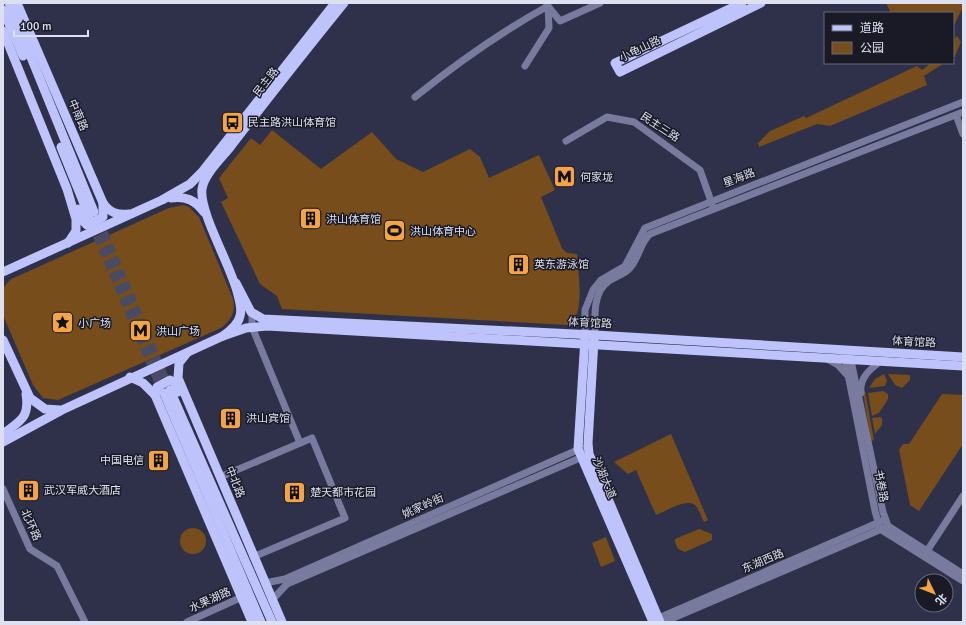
<svg xmlns="http://www.w3.org/2000/svg" width="966" height="625" viewBox="0 0 966 625" font-family="Signika,'Noto Sans SC',sans-serif">
<style>
.green{fill:#764d1b}
.lines{fill:none;stroke-linecap:round;stroke-linejoin:round}
.major-tunnel{stroke:#494b64;stroke-width:9;stroke-dasharray:9 4.5;stroke-linecap:butt}
.minor{stroke:#787b9d;stroke-width:7}
.major{stroke:#bec3fb;stroke-width:9}
.labels{text-anchor:middle;dominant-baseline:central;stroke-width:3;stroke-linejoin:round;paint-order:stroke}
.street-label{font-size:11px;fill:#dde0f1;stroke:#191a26}
.poi-label{font-size:11px;fill:#dde0f1;stroke:#191a26;text-anchor:start}
</style>
<rect width="100%" height="100%" fill="#2f314b"/>
<!-- green -->
<g class="green">
<path d="M886,3H963V7L953,27V13H891Z"/>
<path d="M957,36L961,42L955,56L953,57V40Z"/>
<path d="M931,63H944L924,76L927,85L830,126L817,124L759,147L758,143L770,131L804,116L806,118L917,66L922,70Z"/>
<path d="M272,130L321,169L372,132L396,159L423,172L470,149L480,157L489,178L539,155L555,190L541,197L562,248L567,253L577,254C578,272 586,317 568,325L282,309L277,296L260,284L221,202L228,198L219,178L251,138L260,145Z"/>
<path d="M183,205L189,207L199,217L233,299C236,313 231,320 221,328L58,400L43,398L33,385L3,315V288L11,279L18,276L169,208Z"/>
<path d="M884,374L887,381L885,386L869,388L875,379Z"/>
<path d="M888,374L910,375V380L902,388L895,385Z"/>
<path d="M865,391L874,440L871,441L863,392Z"/>
<path d="M883,391L888,394V399L879,413L872,416L868,393Z"/>
<path d="M942,394L963,395V444L919,511L910,505L899,450L903,444H909Z"/>
<path d="M880,417L882,418V425L875,434L872,418Z"/>
<path d="M671,434L708,520L704,522C701,517 699,509 695,505C686,498 665,512 656,515L636,470L628,474L614,462Z"/>
<circle cx="193" cy="541" r="13"/>
<path d="M699,529L712,534V540L685,552L678,549L675,542V539Z"/>
<path d="M606,537L615,561L601,567L592,543Z"/>
</g>
<g class="lines">
<!-- major-tunnel -->
<g class="major-tunnel">
<path d="M98,220L169,389"/>
<path d="M92,223L163,392"/>
</g>
<!-- minor -->
<g class="minor">
<path d="M547,5L560,21L600,3"/>
<path d="M415,97C457,63 501,32 548,6L549,28L525,66"/>
<path d="M956,115L963,134"/>
<path d="M566,141L607,117L634,122L700,170L712,204"/>
<path d="M252,314V327L300,443"/>
<path d="M585,335V310L593,290L601,280L625,266L645,228L963,102"/>
<path d="M595,335C595,317 592,293 609,281C615,277 625,274 630,268C639,258 640,243 650,234L963,112"/>
<path d="M844,354L875,511L880,529L963,581"/>
<path d="M850,356L883,512L888,526L963,574"/>
<path d="M827,359L838,365L847,375"/>
<path d="M861,393C859,378 870,369 881,361"/>
<path d="M220,477L312,438L345,518L253,557"/>
<path d="M3,489L30,549L57,566L85,622"/>
<path d="M927,551L963,496"/>
<path d="M265,583L285,579L582,448"/>
<path d="M272,600L287,584L587,455"/>
<path d="M654,620L882,521"/>
<path d="M187,622L242,597"/>
<path d="M664,622L884,528"/>
</g>
<!-- major -->
<g class="major">
<path d="M9,3L94,212"/>
<path d="M17,3L103,203C110,213 117,215 129,214"/>
<path d="M742,3L615,63L620,72L761,3"/>
<path d="M3,10L23,56"/>
<path d="M3,31L67,189L76,219V231L68,243"/>
<path d="M61,147L89,216"/>
<path d="M171,198C186,196 195,200 204,212"/>
<path d="M78,209L84,222L87,225L103,217V203"/>
<path d="M3,272L162,200L190,184L202,172L335,3"/>
<path d="M236,283L251,312L263,319L595,335L963,357"/>
<path d="M223,336L246,328L267,326L963,366"/>
<path d="M585,338L578,449L653,622"/>
<path d="M3,340L30,398L45,409L60,410"/>
<path d="M594,340L588,443L589,454L660,622"/>
<path d="M187,353L179,363L178,378L282,622"/>
<path d="M130,377L143,383L155,395L252,622"/>
<path d="M170,390L272,622"/>
<path d="M164,393L261,622"/>
<path d="M155,395L157,387L170,380L174,382L178,392"/>
<path d="M3,434C20,421 30,418 26,394"/>
<path d="M3,442L62,410L223,336C230,331 238,325 240,316C242,309 240,302 238,295C232,267 199,213 202,189C204,174 222,158 231,146C268,98 306,50 344,3"/>
</g>
</g>
<!-- icons -->
<defs>
<symbol id="bus-square" viewBox="-11 -11 22 22"><rect x="-9" y="-9" width="18" height="18" rx="4" fill="#f4a444" stroke="#191a26"/><path d="M-5-6H5V4H4V6H2V4H-2V6H-4V4H-5ZM-3.5-4V0h7V-4ZM-3.5 1.2v1.5H-2V1.2ZM2 1.2v1.5H3.5V1.2Z" fill="#111"/></symbol>
<symbol id="metro-square" viewBox="-11 -11 22 22"><rect x="-9" y="-9" width="18" height="18" rx="4" fill="#f4a444" stroke="#191a26"/><path d="M-5.5 5V-5H-3L0 0L3-5H5.5V5H3V-.5L0 4L-3-.5V5Z" fill="#111"/></symbol>
<symbol id="building-square" viewBox="-11 -11 22 22"><rect x="-9" y="-9" width="18" height="18" rx="4" fill="#f4a444" stroke="#191a26"/><path d="M-4-6H4V6H1V3H-1V6H-4ZM-2.5-4.3h1.7v1.8h-1.7ZM.8-4.3h1.7v1.8H.8ZM-2.5-1h1.7V.8h-1.7ZM.8-1h1.7V.8H.8Z" fill="#111"/></symbol>
<symbol id="stadium-square" viewBox="-11 -11 22 22"><rect x="-9" y="-9" width="18" height="18" rx="4" fill="#f4a444" stroke="#191a26"/><path d="M0-5a6.5 5 0 1 0 0 10a6.5 5 0 1 0 0-10ZM-3.5-1.8h7v3.6h-7Z" fill="#111"/></symbol>
<symbol id="sight-square" viewBox="-11 -11 22 22"><rect x="-9" y="-9" width="18" height="18" rx="4" fill="#f4a444" stroke="#191a26"/><path d="M0-6L1.8-2.2L6-1.7L2.9 1.2L3.7 5.4L0 3.3L-3.7 5.4L-2.9 1.2L-6-1.7L-1.8-2.2Z" fill="#111"/></symbol>
</defs>
<g fill-rule="evenodd">
<use href="#bus-square" x="220" y="110" width="25" height="25"/>
<use href="#metro-square" x="552" y="164" width="25" height="25"/>
<use href="#building-square" x="298" y="206" width="25" height="25"/>
<use href="#stadium-square" x="382" y="218" width="25" height="25"/>
<use href="#building-square" x="506" y="252" width="25" height="25"/>
<use href="#sight-square" x="50" y="310" width="25" height="25"/>
<use href="#metro-square" x="128" y="318" width="25" height="25"/>
<use href="#building-square" x="218" y="406" width="25" height="25"/>
<use href="#building-square" x="146" y="448" width="25" height="25"/>
<use href="#building-square" x="16" y="478" width="25" height="25"/>
<use href="#building-square" x="282" y="480" width="25" height="25"/>
</g>
<g class="labels">
<!-- street labels -->
<g class="street-label">
<text transform="translate(640 49) rotate(-26)">小龟山路</text>
<text transform="translate(266 82) rotate(-52)">民主路</text>
<text transform="translate(78 115) rotate(67)">中南路</text>
<text transform="translate(660 127) rotate(33)">民主三路</text>
<text transform="translate(739 178) rotate(-21)">星海路</text>
<text transform="translate(590 323) rotate(3)">体育馆路</text>
<text transform="translate(914 342) rotate(3)">体育馆路</text>
<text transform="translate(604 478) rotate(67)">沙湖大道</text>
<text transform="translate(235 482) rotate(68)">中北路</text>
<text transform="translate(881 486) rotate(79)">书卷路</text>
<text transform="translate(423 506) rotate(-24)">姚家岭街</text>
<text transform="translate(31 525) rotate(66)">北环路</text>
<text transform="translate(763 561) rotate(-23)">东湖西路</text>
<text transform="translate(210 600) rotate(-24)">水果湖路</text>
</g>
<!-- poi labels -->
<g class="poi-label">
<text x="248" y="122">民主路洪山体育馆</text>
<text x="580" y="177">何家垅</text>
<text x="326" y="219">洪山体育馆</text>
<text x="410" y="231">洪山体育中心</text>
<text x="534" y="264">英东游泳馆</text>
<text x="78" y="323">小广场</text>
<text x="156" y="331">洪山广场</text>
<text x="246" y="418">洪山宾馆</text>
<text x="144" y="460" text-anchor="end">中国电信</text>
<text x="44" y="490">武汉军威大酒店</text>
<text x="310" y="492">楚天都市花园</text>
</g>
</g>
<!-- border -->
<rect width="966" height="625" fill="none" stroke="#dde0f1" stroke-width="8"/>
<!-- legend -->
<rect x="824" y="12" width="130" height="52" fill="#191a26" stroke="#676977"/>
<rect x="832" y="25" width="20" height="6" fill="#bec3fb" stroke="#676977"/>
<text x="860" y="32" font-size="12" fill="#dde0f1">道路</text>
<rect x="832" y="42" width="20" height="12" fill="#764d1b" stroke="#676977"/>
<text x="860" y="52" font-size="12" fill="#dde0f1">公园</text>
<!-- north arrow -->
<g transform="translate(934 593) rotate(133)"><circle r="19" fill="#191a26" stroke="#676977"/>
<path d="M0-3L7 15L0 10L-7 15Z" fill="#f4a444"/>
<text y="-6" font-size="11" font-weight="bold" text-anchor="middle" fill="#dde0f1">北</text>
</g>
<!-- scale -->
<path d="M14 30v6h74v-6" fill="none" stroke="#dde0f1" stroke-width="2"/>
<text x="20" y="30" font-size="12" fill="#dde0f1" stroke="#191a26" stroke-width="3" paint-order="stroke">100 m</text>
</svg>
